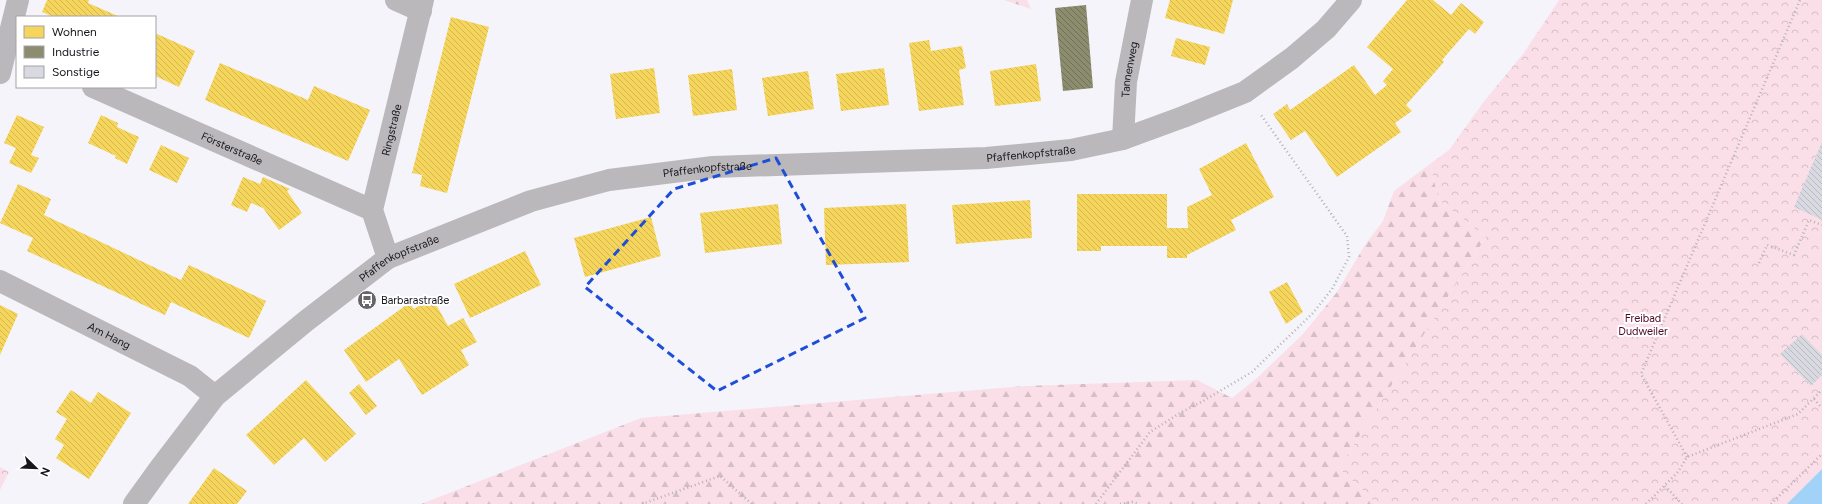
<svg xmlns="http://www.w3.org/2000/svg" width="1822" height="504" viewBox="0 0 1822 504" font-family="Figtree,sans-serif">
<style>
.forest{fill:url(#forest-firs)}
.park{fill:url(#park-crowns)}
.water{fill:#a3d2f9}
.homes{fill:url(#homes-back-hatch)}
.industry{fill:url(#industry-back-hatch)}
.building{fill:url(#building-back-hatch)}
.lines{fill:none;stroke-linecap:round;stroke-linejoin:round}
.path{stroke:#b4b2b5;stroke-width:2.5;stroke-dasharray:1 3;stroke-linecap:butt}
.minor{stroke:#bbb8bc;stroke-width:22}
.marked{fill:none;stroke:#1d4ed8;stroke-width:3;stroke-dasharray:8 5;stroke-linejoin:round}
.labels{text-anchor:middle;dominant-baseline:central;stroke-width:4;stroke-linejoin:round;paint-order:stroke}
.street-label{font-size:11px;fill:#18151d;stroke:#fff}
.poi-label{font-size:11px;fill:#18151d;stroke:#fff;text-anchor:start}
.park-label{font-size:11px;fill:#4f0726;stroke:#fff}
</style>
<defs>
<pattern id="forest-firs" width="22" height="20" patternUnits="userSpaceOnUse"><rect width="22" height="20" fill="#fadee8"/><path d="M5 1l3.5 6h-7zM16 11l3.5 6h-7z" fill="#d6bec7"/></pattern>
<pattern id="park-crowns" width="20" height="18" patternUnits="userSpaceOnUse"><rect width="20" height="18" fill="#fadee8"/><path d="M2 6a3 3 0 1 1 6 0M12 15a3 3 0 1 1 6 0" fill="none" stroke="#d6bec7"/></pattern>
<pattern id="homes-back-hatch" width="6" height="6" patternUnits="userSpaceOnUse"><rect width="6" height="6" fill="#f6d55c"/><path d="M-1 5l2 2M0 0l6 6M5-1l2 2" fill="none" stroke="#d2b650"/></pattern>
<pattern id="industry-back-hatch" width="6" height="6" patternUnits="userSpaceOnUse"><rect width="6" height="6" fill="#8c8c6e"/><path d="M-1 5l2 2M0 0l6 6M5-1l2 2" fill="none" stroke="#71715a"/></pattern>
<pattern id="building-back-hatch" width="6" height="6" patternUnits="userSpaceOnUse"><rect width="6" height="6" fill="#d9dae1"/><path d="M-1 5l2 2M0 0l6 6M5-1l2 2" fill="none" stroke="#babac1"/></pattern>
</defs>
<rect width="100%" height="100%" fill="#f6f4fb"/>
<!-- forest -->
<g class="forest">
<path d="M1004,0H1027L1031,9Z"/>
<path d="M1430,164L1439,200L1486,237L1339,468L1377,504H421L641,418L1025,386L1197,380L1232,398L1257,378L1302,335L1317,317L1337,292L1365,245L1383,221L1394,191Z"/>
</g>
<!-- park -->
<g class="park">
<path d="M1559,0H1822V504H1377L1339,468L1486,237L1439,200L1430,164L1449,150L1485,100L1523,54Z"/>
<path d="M0,467L9,472L0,490Z"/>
</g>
<!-- water -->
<path class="water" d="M1822,469V504H1787Z"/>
<!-- homes -->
<g class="homes">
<path d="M47,0H89L88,3L120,17H54L42,12Z"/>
<path d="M1170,0H1233L1224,34L1165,18Z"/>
<path d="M1407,0H1433L1451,15L1461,3L1484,22L1475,34L1469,29L1442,60L1444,62L1406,105L1412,111L1395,123L1401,132L1337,177L1305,131L1291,140L1273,114L1287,104L1290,110L1354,65L1375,95L1387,85L1383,81L1393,69L1367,47Z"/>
<path d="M451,17L489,27L447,193L420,186L422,175L412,173Z"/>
<path d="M155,33L195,51L179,87L155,76Z"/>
<path d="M1176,38L1210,47L1205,65L1171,56Z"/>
<path d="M929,40L931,51L962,46L966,68L959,70L964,105L919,111L909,43Z"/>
<path d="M220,63L308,100L314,86L370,110L348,161L205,100Z"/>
<path d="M1036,64L1041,101L995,106L990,71Z"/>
<path d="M654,68L660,113L616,119L610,74Z"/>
<path d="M884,68L889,105L841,111L836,74Z"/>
<path d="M732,69L737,110L693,116L688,75Z"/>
<path d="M808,71L814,109L768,116L762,78Z"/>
<path d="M17,115L44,127L31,155L39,158L31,173L9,163L16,148L4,143Z"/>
<path d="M101,115L118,123L117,127L139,137L127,164L115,158L116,156L88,143Z"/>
<path d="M1246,143L1274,197L1231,220L1236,230L1187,255V258H1167V246H1101V251H1077V194H1167V228H1188L1187,207L1212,195L1199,169Z"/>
<path d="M161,145L189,158L177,183L149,170Z"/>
<path d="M243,177L260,184L263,177L290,189L287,191L302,213L279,230L263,208L251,203L247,212L231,205Z"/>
<path d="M18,184L51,199L44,215L181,280L189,265L266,301L249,338L171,302L165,315L27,251L33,238L0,223Z"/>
<path d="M1030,200L1032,238L956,244L952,205Z"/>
<path d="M778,204L782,244L705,253L700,213Z"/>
<path d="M906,204L909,262L826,265L824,208Z"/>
<path d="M651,217L661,256L585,277L574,238Z"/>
<path d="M525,251L541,285L470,318L454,284Z"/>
<path d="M1287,282L1303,312L1286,324L1269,292Z"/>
<path d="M432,297L448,326L463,318L477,342L461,350L469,365L422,395L399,359L366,382L344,350L409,303L414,309Z"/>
<path d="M0,305L18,314L0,355Z"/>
<path d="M306,380L356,434L325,462L304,438L274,465L246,435Z"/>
<path d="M359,384L377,406L366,415L349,393Z"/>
<path d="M71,390L91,403L98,392L131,413L89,479L56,458L64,445L55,439L67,419L56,412Z"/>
<path d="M214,468L247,491L237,504H188Z"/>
</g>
<!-- industry -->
<path class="industry" d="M1086,5L1093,88L1063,91L1055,8Z"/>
<!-- building -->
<g class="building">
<path d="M1822,142V220L1794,207Z"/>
<path d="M1802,334L1822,355V375L1811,386L1780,354Z"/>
</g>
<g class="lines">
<!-- path -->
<g class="path">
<path d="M1759,263L1767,245L1794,255L1809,220L1822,225"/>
<path d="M1814,399L1822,408"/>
<path d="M1687,457L1641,374L1800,0"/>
<path d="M1665,486L1682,504"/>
<path d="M642,504L720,476L752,504"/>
<path d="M1096,504L1150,432L1180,413L1203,401L1252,372L1313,313L1332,289L1349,257L1347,236L1261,115"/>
<path d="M1120,504L1132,502L1139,504"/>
<path d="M1646,504L1678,472L1687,457L1798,414L1822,390"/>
<path d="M1771,504L1822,454"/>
</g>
<!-- minor -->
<g class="minor">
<path d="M396,0L421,11"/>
<path d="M0,73L18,0"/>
<path id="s1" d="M93,87L372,210"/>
<path id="s2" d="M1123,139L1126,82L1142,0"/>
<path id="s3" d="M388,258L372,210L423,0"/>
<path id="s4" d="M0,281L190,376L215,396"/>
<path id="s5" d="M134,504L160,468L215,396L306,321L388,258L531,201L609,180L713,167L986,158L1071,150L1123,139L1183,117L1245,92L1292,58L1326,29L1351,0"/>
</g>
</g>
<!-- marked area -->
<path class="marked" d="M776,158L865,318L717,391L585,287L674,189Z"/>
<!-- icons -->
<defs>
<symbol id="bus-disc" viewBox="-11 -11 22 22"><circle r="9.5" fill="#66636b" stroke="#fff"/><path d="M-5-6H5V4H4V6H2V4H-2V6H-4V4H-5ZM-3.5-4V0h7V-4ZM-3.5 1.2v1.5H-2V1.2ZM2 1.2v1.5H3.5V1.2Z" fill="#fff"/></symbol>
</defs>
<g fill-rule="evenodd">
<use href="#bus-disc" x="356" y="289" width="22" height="22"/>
</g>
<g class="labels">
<!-- street labels -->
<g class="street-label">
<text stroke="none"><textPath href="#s2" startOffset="70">Tannenweg</textPath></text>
<text stroke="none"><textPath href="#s3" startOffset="133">Ringstraße</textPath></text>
<text stroke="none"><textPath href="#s1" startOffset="152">Försterstraße</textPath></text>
<text stroke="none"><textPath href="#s5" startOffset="1014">Pfaffenkopfstraße</textPath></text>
<text stroke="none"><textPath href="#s5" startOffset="690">Pfaffenkopfstraße</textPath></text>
<text stroke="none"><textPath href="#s5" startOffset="366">Pfaffenkopfstraße</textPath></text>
<text stroke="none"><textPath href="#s4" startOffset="122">Am Hang</textPath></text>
</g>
<!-- poi labels -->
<g class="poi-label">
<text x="381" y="300">Barbarastraße</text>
</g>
<!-- park labels -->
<g class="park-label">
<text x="1643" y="318">Freibad<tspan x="1643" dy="13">Dudweiler</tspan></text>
</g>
</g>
<!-- legend -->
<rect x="16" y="16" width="140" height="72" fill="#ffffff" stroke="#a3a1a5"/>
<rect x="24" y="26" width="20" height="12" fill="#f6d55c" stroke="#a3a1a5"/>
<text x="52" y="36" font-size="12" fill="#18151d">Wohnen</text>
<rect x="24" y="46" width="20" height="12" fill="#8c8c6e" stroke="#a3a1a5"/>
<text x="52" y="56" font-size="12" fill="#18151d">Industrie</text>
<rect x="24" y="66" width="20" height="12" fill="#d9dae1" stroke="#a3a1a5"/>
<text x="52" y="76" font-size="12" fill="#18151d">Sonstige</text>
<!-- north arrow -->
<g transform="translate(36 468) rotate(113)" stroke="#ffffff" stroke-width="3" paint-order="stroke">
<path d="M0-3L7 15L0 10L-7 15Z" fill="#18151d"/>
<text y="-6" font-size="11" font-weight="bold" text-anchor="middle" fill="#18151d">N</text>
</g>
</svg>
